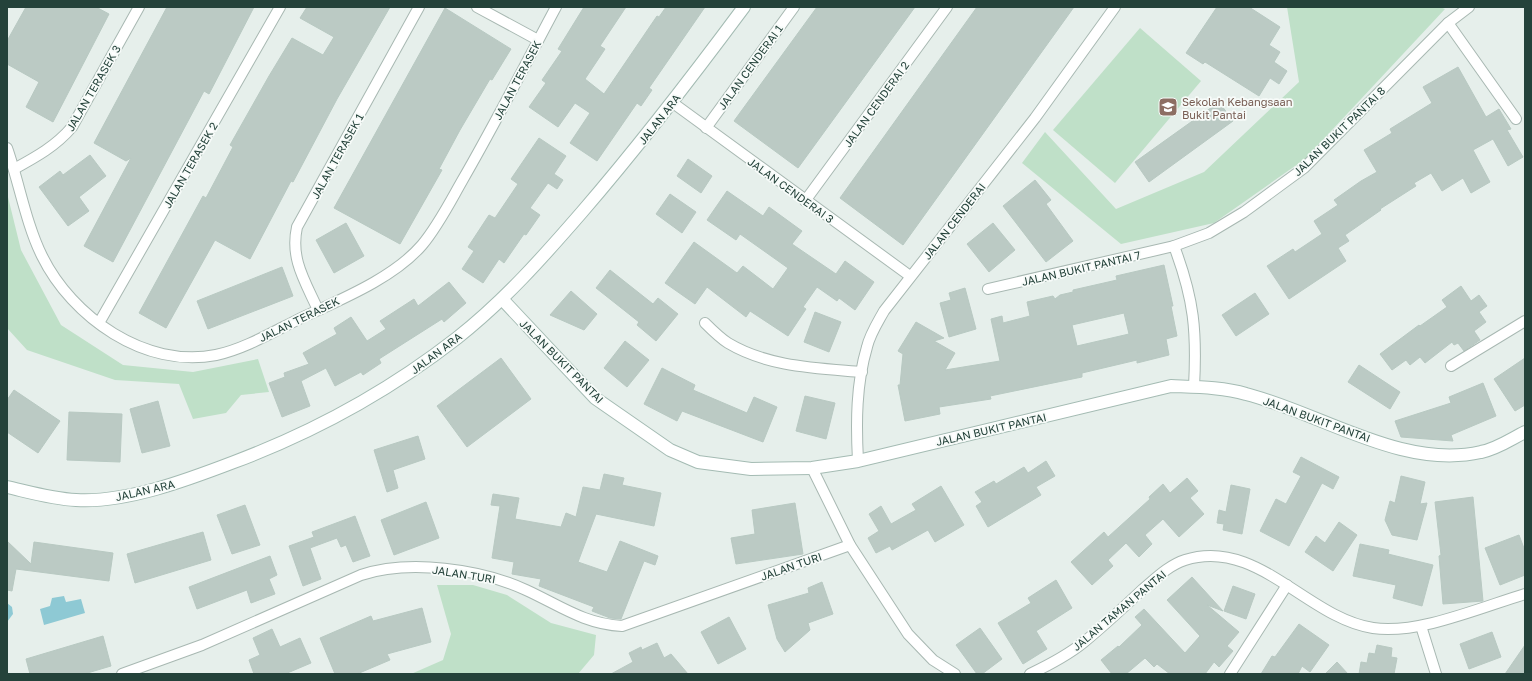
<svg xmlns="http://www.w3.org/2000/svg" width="1532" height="681" viewBox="0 0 1532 681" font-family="'Golos Text',sans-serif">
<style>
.green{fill:#bfe0c8}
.water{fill:#8ec9d4}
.building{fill:#bbcac4;stroke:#b8c9c2;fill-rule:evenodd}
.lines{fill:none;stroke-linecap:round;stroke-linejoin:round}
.street-casing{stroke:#a8b8b2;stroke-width:12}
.secondary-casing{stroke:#a4bbb3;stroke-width:14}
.street{stroke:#fff;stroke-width:10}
.secondary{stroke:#fff;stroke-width:12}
.labels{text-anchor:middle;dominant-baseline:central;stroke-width:3.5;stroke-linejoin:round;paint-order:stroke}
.street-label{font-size:11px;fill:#24423a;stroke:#f7fbf9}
.education-label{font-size:11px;fill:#785e54;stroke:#f7fbf9;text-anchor:start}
</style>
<rect width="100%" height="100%" fill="#e6efeb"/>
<!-- green -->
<g class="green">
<path d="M1287,7H1440L1445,9L1305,159L1214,223L1121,244L1022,163L1045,132L1116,209L1204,172L1299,82Z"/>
<path d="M1140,28L1201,81L1115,183L1053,130Z"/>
<path d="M7,193L21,250L61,325L123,365L193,372L258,359L269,392L241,395L226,413L193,419L179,384L115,380L27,350L7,328Z"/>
<path d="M437,585H473L507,595L551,623L596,635L594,655L578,674H411L443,660L451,634Z"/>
</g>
<!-- water -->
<g class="water">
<path d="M64,596L66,602L81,599L85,613L44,625L40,609L50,606L52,598Z"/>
<path d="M7,603L12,607L13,614L7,622Z"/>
</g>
<!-- building -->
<g class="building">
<path d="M26,7H96L109,14L53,122L26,107L39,82L7,64V41Z"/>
<path d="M167,7H254L209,94L204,91L113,262L84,246L131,158L126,161L94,143Z"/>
<path d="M307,7H390L337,99L293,182L291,181L250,259L215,240L166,328L139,313L203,196L206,198L233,147L230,145L269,76L292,38L323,55L334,37L300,18Z"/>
<path d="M584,7H626L600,46L605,49L585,79L604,94L657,16L659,17L666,7H705L649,88L652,90L641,106L637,103L597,161L570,143L590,113L575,103L558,127L529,107L546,83L542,80L562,51L558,49Z"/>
<path d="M817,7H915L798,168L734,121Z"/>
<path d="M977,7H1074L903,245L840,198Z"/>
<path d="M1217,7H1249L1280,27L1269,45L1280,52L1274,62L1287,71L1279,84L1270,78L1259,96L1205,62L1203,64L1186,53Z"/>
<path d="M445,8L511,49L492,80L490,79L460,130L439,169L442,170L400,244L334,208Z"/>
<path d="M1458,67L1486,117L1499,109L1511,129L1507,130L1523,157L1508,166L1493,139L1473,150L1490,182L1471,193L1463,178L1442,191L1431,173L1414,183L1416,186L1380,209L1381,210L1345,235L1349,241L1338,248L1346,261L1289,299L1267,266L1293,249L1295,252L1322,234L1314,221L1338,205L1334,200L1361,181L1377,172L1364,150L1392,133L1390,129L1432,103L1423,87Z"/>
<path d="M1219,102L1233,121L1149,182L1135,162Z"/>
<path d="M539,138L566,156L554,174L563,180L557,189L548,183L530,208L540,215L526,235L524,234L504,263L499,259L483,283L462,269L474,251L468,247L489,215L495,218L518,184L511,179Z"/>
<path d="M90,155L106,176L79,197L89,211L68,226L39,187L60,171L63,175Z"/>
<path d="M688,159L712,176L701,193L677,176Z"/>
<path d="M1035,180L1051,200L1046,204L1073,241L1046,262L1003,206Z"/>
<path d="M727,191L763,216L769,207L802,231L792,244L836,274L845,261L874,282L855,310L839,298L837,301L817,287L803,307L806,309L788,336L750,311L746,317L707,287L695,304L665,283L694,242L737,273L743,266L773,289L788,268L740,234L736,240L707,220Z"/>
<path d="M670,194L696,212L682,233L656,214Z"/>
<path d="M346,223L364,256L334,273L316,240Z"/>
<path d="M993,223L1015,250L989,272L967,244Z"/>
<path d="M1164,265L1173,306H1171L1177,336L1166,339L1169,355L1137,363V360L1082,373V377L990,396L991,399L939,407L940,414L905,421L898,385H900L903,354L898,351L916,322L944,338L934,341L955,353L945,370L1000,361L991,319L1002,316L1003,323L1030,316L1027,302L1053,296L1055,299L1060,295L1073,292V290L1117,280L1116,276ZM1124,313L1129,334L1077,346L1072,325Z"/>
<path d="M282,267L293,296L208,329L197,301Z"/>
<path d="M610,270L653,304L658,298L678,314L656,341L637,325L639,322L596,288Z"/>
<path d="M449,282L466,303L444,322L442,319L379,359L381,363L363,375L361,372L335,386L326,368L301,381L310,406L282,417L269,383L285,377L284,373L309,364L303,353L337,334L334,328L351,317L367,341L386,329L380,321L414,299L418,306Z"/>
<path d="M1461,286L1471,301L1479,295L1487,306L1479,312L1486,322L1474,331L1480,340L1464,351L1458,343L1454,345L1452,342L1425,363L1420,357L1410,365L1406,360L1392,370L1380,354L1419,325L1420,326L1447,307L1442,300Z"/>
<path d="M965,288L976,329L949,337L940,303L951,300L949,293Z"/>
<path d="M571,291L597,314L584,330L550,315Z"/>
<path d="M1255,293L1269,314L1236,336L1222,315Z"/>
<path d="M815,312L841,322L829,352L804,342Z"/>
<path d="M625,341L649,360L627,387L604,368Z"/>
<path d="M501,358L531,399L467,447L437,406Z"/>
<path d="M1525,358V405L1515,411L1494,379Z"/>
<path d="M1359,365L1400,392L1390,409L1348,382Z"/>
<path d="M662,368L695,385L693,390L747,413L754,397L777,407L763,442L682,411L677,421L644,404Z"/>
<path d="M1483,383L1496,416L1451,435L1453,441L1401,437L1395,421L1451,403L1449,397Z"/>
<path d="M14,390L60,421L38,453L7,432V400Z"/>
<path d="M805,396L835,403L826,439L796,431Z"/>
<path d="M158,401L170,446L142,453L130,409Z"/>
<path d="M69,412L122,414L120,462L67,460Z"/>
<path d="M418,436L425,459L393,470L398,488L387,492L374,450Z"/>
<path d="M1301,457L1339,477L1333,489L1322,483L1289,546L1260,531L1276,499L1286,504L1301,476L1293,472Z"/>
<path d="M1046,461L1055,476L1036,487L1041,495L988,527L976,506L982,502L975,492L994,481L996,484L1024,467L1028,473Z"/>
<path d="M604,474L624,478L622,485L661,493L654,526L596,514L578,562L607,572L620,541L658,556L655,565L644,561L621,619L610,618L592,611L594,607L539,586L541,579L512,574L514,562L492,558L500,506L491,505L493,494L519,498L515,519L561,527L566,513L576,517L583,487L600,490Z"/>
<path d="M1401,476L1425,482L1420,504L1427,503L1417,540L1392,535L1385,520L1390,501L1395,503Z"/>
<path d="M1187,478L1198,491L1190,498L1204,514L1179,537L1163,519L1145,535L1152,544L1139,557L1126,543L1108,560L1113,566L1092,585L1071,562L1104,532L1108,537L1150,499L1149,497L1163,484L1170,493Z"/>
<path d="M1231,485L1250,489L1242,534L1223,530L1224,524L1217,523L1219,510L1226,512Z"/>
<path d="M941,486L964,525L935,542L928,530L892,550L890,546L876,553L868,538L879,531L869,514L881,506L891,524L916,510L912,504Z"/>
<path d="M1473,497L1483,601L1443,604L1439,556L1441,555L1435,502Z"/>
<path d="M426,502L439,538L394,555L381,520Z"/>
<path d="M795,503L803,554L736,564L731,538L755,534L752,510Z"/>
<path d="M245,505L260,545L232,554L217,515Z"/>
<path d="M355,516L370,556L353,562L346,545L341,547L337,538L310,548L321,579L303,586L289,546L314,537L312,532Z"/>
<path d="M1339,522L1357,535L1333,571L1305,552L1316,536L1325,543Z"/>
<path d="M203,532L211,560L135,583L127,554Z"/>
<path d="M1519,535L1525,551V575L1500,585L1485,548Z"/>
<path d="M7,541L31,564L34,542L113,553L109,581L16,569L12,591L7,590Z"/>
<path d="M1360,544L1389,550L1388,554L1433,565L1422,606L1393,598L1396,585L1353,576Z"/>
<path d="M270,556L277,575L269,579L275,594L251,603L247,590L197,609L189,587Z"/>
<path d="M1192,577L1223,611L1207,605L1239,632L1227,646L1233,651L1219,667L1214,662L1205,674H1170L1157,664L1154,667L1145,658L1126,674H1112L1101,660L1118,646L1119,647L1142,625L1135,617L1144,609L1185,653L1200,636L1167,600Z"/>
<path d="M1056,580L1072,608L1036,631L1047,649L1023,664L998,623L1031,603L1028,598Z"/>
<path d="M822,582L833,614L808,623L810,630L785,652L777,639L768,605L809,593L808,588Z"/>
<path d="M1233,586L1255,594L1246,619L1224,611Z"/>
<path d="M422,608L431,642L387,654L390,660L357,674H335L320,638L371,616L373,621Z"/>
<path d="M729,617L746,649L718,664L701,632Z"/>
<path d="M1299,624L1329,645L1310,672L1302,666L1298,674H1261L1272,656L1275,657Z"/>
<path d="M980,628L1002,659L982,674H977L956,645Z"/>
<path d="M272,629L280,647L300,638L311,663L285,674H254L249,660L260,655L253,638Z"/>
<path d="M1492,632L1501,657L1469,669L1460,644Z"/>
<path d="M103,636L111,666L84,674H30L26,659Z"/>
<path d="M657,643L664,658L671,654L688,674H611L633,662L629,653L641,647L642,650Z"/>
<path d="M1377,645L1392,648L1391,657L1397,658L1394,674H1359L1361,662L1367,663L1369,653L1375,654Z"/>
<path d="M1525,645V674H1505Z"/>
<path d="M1337,662L1348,674H1325Z"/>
</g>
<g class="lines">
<defs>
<g id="street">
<path d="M477,7L538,40"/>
<path d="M1448,23L1516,119"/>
<path d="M673,103L910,276"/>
<path d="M706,128L794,7"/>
<path d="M7,148C19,182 26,224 42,256C72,317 145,369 216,355C244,349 271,333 297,320C337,301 393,279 422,245C438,226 450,202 462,181C495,124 525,65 556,7"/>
<path d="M14,169C36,157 56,146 72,127L139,7"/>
<path d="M805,201L947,7"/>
<path d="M1174,246C1194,299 1197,331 1194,387"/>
<path d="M988,289L1174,246L1209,233L1244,212L1304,168L1448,23L1469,7"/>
<path d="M318,310C305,281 290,259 297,227L419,7"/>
<path d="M99,323L280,7"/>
<path d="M705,323C712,330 720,338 728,343C768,367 816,368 862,372"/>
<path d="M1451,366L1525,321"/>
<path d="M858,461C856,423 856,384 867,347C870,334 878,322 884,311L1035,118L1115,7"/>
<path d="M812,468L850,545L908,634L933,660L955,674"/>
<path d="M1421,626L1436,674"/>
<path d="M122,674L202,645L361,575C409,559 481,569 526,590C559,605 584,624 622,626L850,545"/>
<path d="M1030,674C1049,665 1068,655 1084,642C1105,625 1124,607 1143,589C1155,579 1169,565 1185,560C1257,537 1307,618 1373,628C1417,635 1482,607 1525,594"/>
<path d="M1230,674L1287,585"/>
</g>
<g id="secondary">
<path d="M502,299L595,398L670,450L698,462L751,469L812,468L858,461L1171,386C1195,387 1223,387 1246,394C1321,413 1402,470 1481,452C1497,449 1511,439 1525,432"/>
<path d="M7,487C29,492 53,499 76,500C126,503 187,480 234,462C314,432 389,391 457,338C504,301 543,257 582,212C639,146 692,77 744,7"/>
</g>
</defs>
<!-- street casing -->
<use href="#street" class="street-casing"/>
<!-- secondary casing -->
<use href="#secondary" class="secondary-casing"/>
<!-- street -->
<use href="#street" class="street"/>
<!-- secondary -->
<use href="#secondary" class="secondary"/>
</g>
<!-- icons -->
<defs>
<symbol id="school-square" viewBox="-11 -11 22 22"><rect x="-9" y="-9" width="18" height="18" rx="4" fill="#8d6e63" stroke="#f7fbf9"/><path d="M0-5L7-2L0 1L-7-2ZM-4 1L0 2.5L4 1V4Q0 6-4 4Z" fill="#fff"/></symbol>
</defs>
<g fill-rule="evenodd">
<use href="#school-square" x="1157" y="96" width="22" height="22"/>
</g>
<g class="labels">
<!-- street labels -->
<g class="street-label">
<text transform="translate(750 67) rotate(-54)">JALAN CENDERAI 1</text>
<text transform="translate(517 80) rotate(-62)">JALAN TERASEK</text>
<text transform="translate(93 88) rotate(-60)">JALAN TERASEK 3</text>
<text transform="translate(876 104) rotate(-54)">JALAN CENDERAI 2</text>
<text transform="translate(659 119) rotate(-52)">JALAN ARA</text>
<text transform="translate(1339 131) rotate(-44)">JALAN BUKIT PANTAI 8</text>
<text transform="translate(337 156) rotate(-61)">JALAN TERASEK 1</text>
<text transform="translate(190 165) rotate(-60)">JALAN TERASEK 2</text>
<text transform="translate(791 190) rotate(36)">JALAN CENDERAI 3</text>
<text transform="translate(954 221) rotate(-52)">JALAN CENDERAI</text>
<text transform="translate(1081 268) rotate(-13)">JALAN BUKIT PANTAI 7</text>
<text transform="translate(299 319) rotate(-26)">JALAN TERASEK</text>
<text transform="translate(436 353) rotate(-37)">JALAN ARA</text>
<text transform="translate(562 361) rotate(45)">JALAN BUKIT PANTAI</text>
<text transform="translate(1317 419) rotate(20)">JALAN BUKIT PANTAI</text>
<text transform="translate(991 429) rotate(-13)">JALAN BUKIT PANTAI</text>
<text transform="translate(145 490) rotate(-13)">JALAN ARA</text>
<text transform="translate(791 566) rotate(-19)">JALAN TURI</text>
<text transform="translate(464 574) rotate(9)">JALAN TURI</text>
<text transform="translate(1119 610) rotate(-40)">JALAN TAMAN PANTAI</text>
</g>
<!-- education labels -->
<g class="education-label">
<text x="1182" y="101">Sekolah Kebangsaan<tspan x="1182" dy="13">Bukit Pantai</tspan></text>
</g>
</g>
<!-- border -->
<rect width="1532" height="681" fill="none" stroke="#24423a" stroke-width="16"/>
</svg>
